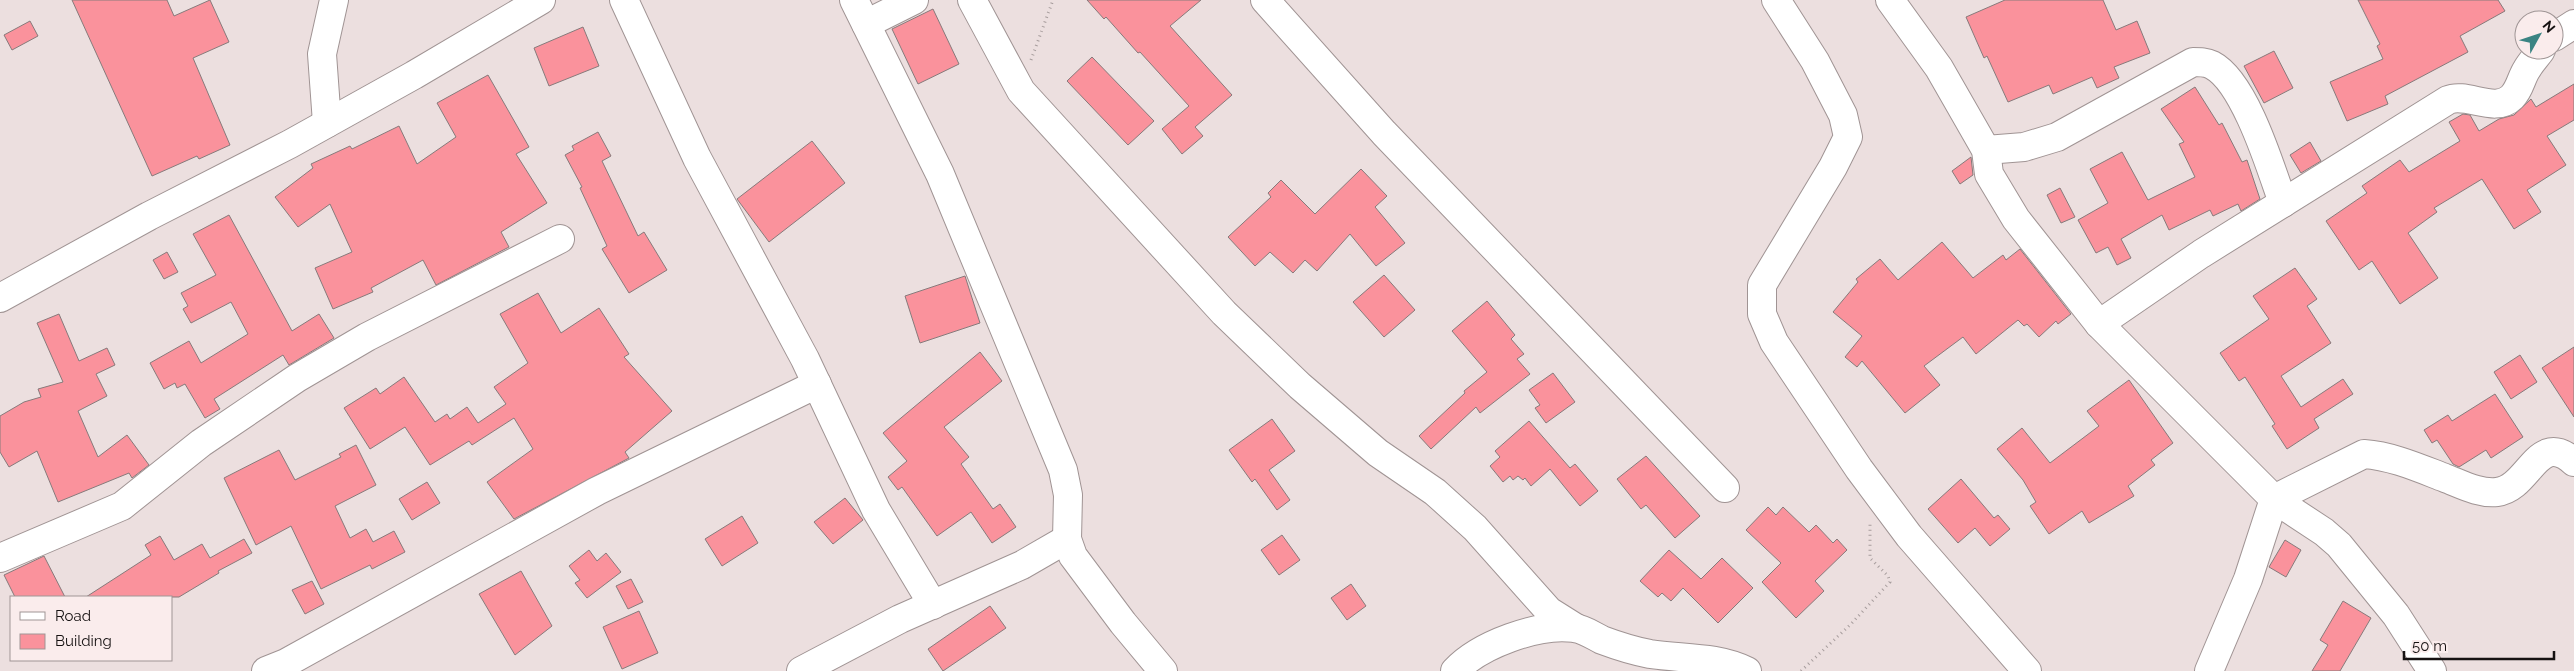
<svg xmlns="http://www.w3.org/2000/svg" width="2574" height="671" viewBox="0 0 2574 671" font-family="Raleway,sans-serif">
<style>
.building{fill:#fa929c;stroke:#877a7b}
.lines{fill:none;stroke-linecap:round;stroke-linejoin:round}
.minor-casing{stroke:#a09494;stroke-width:30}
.path{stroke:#a79d9d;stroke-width:3;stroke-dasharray:1 4;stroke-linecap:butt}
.minor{stroke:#fff;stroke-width:28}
</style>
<rect width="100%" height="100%" fill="#ecdfdf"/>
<!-- building -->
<g class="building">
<path d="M72,0H167L174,16L210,0L229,42L193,58L230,145L199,159L197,156L152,176Z"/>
<path d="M1087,0H1201L1170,26L1232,95L1195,127L1203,136L1182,154L1162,129L1189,106L1140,52L1138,53L1106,17L1104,19Z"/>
<path d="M2005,0H2103L2116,30L2137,21L2150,53L2114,67L2119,78L2097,88L2092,77L2053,94L2049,85L2008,102L1987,56L1984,58L1966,17Z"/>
<path d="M2358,0H2498L2505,11L2460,36L2468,52L2385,96L2388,104L2347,121L2330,82L2383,59L2377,46L2380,44Z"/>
<path d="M933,9L959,64L918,84L892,29Z"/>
<path d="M30,21L38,36L12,50L4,35Z"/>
<path d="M583,27L599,66L549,86L534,48Z"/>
<path d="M2274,51L2293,88L2264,103L2244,66Z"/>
<path d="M1092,57L1154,121L1128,145L1067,81Z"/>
<path d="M488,75L529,147L516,154L547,203L501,232L509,247L436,285L423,260L371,288L373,292L333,309L315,268L352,252L330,204L298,227L275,197L313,168L311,164L350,146L352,149L399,126L417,164L456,137L437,103Z"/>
<path d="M2574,84V120L2547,136L2566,165L2527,190L2541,212L2514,229L2482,179L2434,208L2437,212L2408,233L2438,278L2400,304L2372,261L2359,270L2326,221L2367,193L2362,186L2400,160L2409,172L2460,141L2449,122L2463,114L2470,115L2479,131L2499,119L2514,115L2531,99L2536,107Z"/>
<path d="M2195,87L2219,125L2222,123L2242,162L2247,160L2260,199L2241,211L2238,204L2213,216L2210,210L2169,230L2162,215L2121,239L2131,258L2117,265L2108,247L2096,253L2078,220L2108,203L2090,169L2122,152L2148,200L2195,177L2179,144L2184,142L2161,109Z"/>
<path d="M598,132L611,156L602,161L638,236L644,232L667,270L629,293L602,249L607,246L580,188L582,187L565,155L574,150L572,146Z"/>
<path d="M812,141L845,183L769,242L737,199Z"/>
<path d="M2310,142L2321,161L2301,173L2290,155Z"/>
<path d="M1971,157L1973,175L1960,184L1952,171Z"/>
<path d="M1361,169L1387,196L1375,207L1405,243L1376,266L1350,234L1317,271L1305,260L1293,273L1270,252L1255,266L1228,237L1271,197L1268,193L1281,180L1315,214Z"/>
<path d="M2060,188L2075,217L2061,223L2047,195Z"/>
<path d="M229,215L292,331L319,314L334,338L289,365L283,355L214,399L220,409L205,418L185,384L177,388L175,383L164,389L150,363L189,341L201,363L248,334L231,302L191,323L183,309L188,306L181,293L216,275L193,234Z"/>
<path d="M1942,242L1973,278L2003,255L2006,260L2020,249L2071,314L2058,324L2056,321L2039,337L2027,324L2024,326L2018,320L1976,354L1963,337L1924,366L1940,385L1905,413L1862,361L1857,367L1845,357L1862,336L1833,312L1858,282L1856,279L1880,259L1898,280Z"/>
<path d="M167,252L178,272L164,279L153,260Z"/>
<path d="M2295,268L2317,299L2307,306L2331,343L2281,376L2301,407L2343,379L2353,394L2314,419L2319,428L2287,449L2272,426L2275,424L2245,377L2239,381L2220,353L2269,319L2253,296Z"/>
<path d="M1384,275L1415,310L1384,337L1353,302Z"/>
<path d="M965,276L980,323L920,343L905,296Z"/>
<path d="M538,293L561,333L599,308L629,354L624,357L672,411L625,452L629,458L514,519L487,482L533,449L514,418L472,445L469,441L430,465L405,427L370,449L344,408L376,388L380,394L404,377L435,422L447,414L450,419L467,407L478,423L506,404L494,387L528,363L500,314Z"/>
<path d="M1487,301L1515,335L1511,339L1524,354L1517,359L1530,374L1480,413L1476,407L1431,449L1419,436L1465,393L1464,391L1487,372L1452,331Z"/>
<path d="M59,314L79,361L107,348L115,365L96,374L107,396L78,411L98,457L127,435L149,465L132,478L129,473L58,502L37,451L9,467L0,452V416L24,402L41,397L38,389L63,382L37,323Z"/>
<path d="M2574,347V417L2542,368Z"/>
<path d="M980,352L1002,381L944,427L969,457L961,464L993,509L1000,504L1016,527L992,543L971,512L937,536L902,487L898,490L888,477L907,461L883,433Z"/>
<path d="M2520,355L2537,382L2511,399L2494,372Z"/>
<path d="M1553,373L1575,402L1546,423L1535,408L1540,405L1529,390Z"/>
<path d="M2129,380L2173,443L2151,460L2155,465L2128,486L2134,496L2089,523L2082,511L2049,534L2030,506L2036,502L2023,480L1997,449L2022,428L2050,463L2099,426L2087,411Z"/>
<path d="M2495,394L2523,437L2491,458L2486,450L2459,467L2453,464L2437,440L2432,443L2424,430L2448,415L2452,421Z"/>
<path d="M1272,419L1295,451L1269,470L1290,500L1277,510L1255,479L1252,482L1229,450Z"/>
<path d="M1529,421L1570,468L1575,464L1598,491L1580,506L1550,469L1531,486L1525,478L1523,480L1518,476L1513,480L1510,476L1503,482L1490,466L1500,457L1495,451Z"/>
<path d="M356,445L376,485L335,506L350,538L366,529L373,542L394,531L405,552L372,569L370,565L321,589L291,526L256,545L224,478L279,450L295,480L341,457L339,454Z"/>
<path d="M1646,456L1700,516L1675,538L1646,505L1641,509L1617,479Z"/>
<path d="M1961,479L1994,518L1998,515L2010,529L1990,546L1975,528L1958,543L1928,509Z"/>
<path d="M427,482L440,503L412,520L399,499Z"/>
<path d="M845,498L863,520L833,544L814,522Z"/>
<path d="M1768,507L1776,515L1783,507L1809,532L1816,525L1833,543L1837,539L1847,550L1815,581L1824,591L1796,618L1762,582L1781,563L1746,530Z"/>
<path d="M742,516L758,543L722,566L705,539Z"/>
<path d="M1282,535L1300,560L1279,575L1261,550Z"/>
<path d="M160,536L174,560L202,544L210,558L244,539L252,553L218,571L219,573L179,597H86L151,555L145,545Z"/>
<path d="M2285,540L2301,550L2286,577L2269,567Z"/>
<path d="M589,550L597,561L606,553L621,572L587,598L575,583L580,580L569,566Z"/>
<path d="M1669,550L1701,579L1722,558L1753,588L1718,623L1683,588L1671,601L1662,593L1658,597L1640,581Z"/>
<path d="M44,556L65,597H15L4,575Z"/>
<path d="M521,571L552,626L515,655L479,594Z"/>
<path d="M631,579L643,602L628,609L616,586Z"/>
<path d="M312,581L324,604L305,614L292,590Z"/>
<path d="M1351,584L1366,606L1347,620L1331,598Z"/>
<path d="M2343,601L2371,618L2340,671H2312L2328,645L2320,640Z"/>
<path d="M990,606L1006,628L943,671L928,649Z"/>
<path d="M639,611L658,653L622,669L603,627Z"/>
</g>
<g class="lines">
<defs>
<g id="minor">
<path d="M624,0L697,158L805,359L876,510L933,605"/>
<path d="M854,0L940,174L1063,470L1068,495L1067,539L1073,556L1123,623L1163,671"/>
<path d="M972,0L1021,91L1224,313L1300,386L1378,453L1435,492L1475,528L1549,611L1576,628"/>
<path d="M1265,0L1384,133L1725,488"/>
<path d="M1776,0L1815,61L1843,115L1848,137L1833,167L1762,285V314L1774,342L1859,469L1909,536L2027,671"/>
<path d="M1890,0L1939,68L1986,150L1989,174L2016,219L2099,324L2274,499L2324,532L2339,545L2396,615L2432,671"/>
<path d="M866,24L914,0"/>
<path d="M2554,37L2574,24"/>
<path d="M327,123L322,54L334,0"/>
<path d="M1986,150L2024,147L2057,137L2193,62C2200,62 2206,62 2212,65C2245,82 2271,169 2283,203"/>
<path d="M0,298L149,216L290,144L414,75L541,0"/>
<path d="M2099,324L2201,254L2448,100C2467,92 2495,114 2512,97C2520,89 2521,78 2527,69C2531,62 2537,56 2541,50"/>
<path d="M0,558L122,506L201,443L297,378L367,337L560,239"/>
<path d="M266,671L286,663L597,491L817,384"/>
<path d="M801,671L900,619L1022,565L1067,539"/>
<path d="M1455,671C1479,645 1538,623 1574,628C1584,629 1594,636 1602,640C1618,646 1634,651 1650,654C1683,659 1716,656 1747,671"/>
<path d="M2209,671L2248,579L2274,499L2364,454C2392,456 2419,468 2445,478C2461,484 2479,494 2497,492C2530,488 2537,429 2574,462"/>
</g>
</defs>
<!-- minor casing -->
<use href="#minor" class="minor-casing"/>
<!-- path -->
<g class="path">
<path d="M1031,60L1053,0"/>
<path d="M1801,671L1851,624L1890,582L1888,576L1870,558V523"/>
</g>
<!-- minor -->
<use href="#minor" class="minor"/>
</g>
<!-- legend -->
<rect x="10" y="596" width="162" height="65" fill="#faecec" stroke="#9f9595"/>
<rect x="20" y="612" width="25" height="8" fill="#ffffff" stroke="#9f9595"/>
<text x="55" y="621" font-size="15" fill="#161212">Road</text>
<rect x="20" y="634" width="25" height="15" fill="#fa929c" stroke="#9f9595"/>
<text x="55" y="646" font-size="15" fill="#161212">Building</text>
<!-- north arrow -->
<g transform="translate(2539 35) rotate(50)"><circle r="24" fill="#faecec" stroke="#9f9595"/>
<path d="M0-4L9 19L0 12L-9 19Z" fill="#3b8483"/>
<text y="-8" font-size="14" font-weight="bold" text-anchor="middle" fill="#161212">N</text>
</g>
<!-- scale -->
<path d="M2404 651v8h150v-8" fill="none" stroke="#161212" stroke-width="2.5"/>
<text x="2412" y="651" font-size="15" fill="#161212" stroke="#faecec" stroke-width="4" paint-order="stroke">50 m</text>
</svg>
